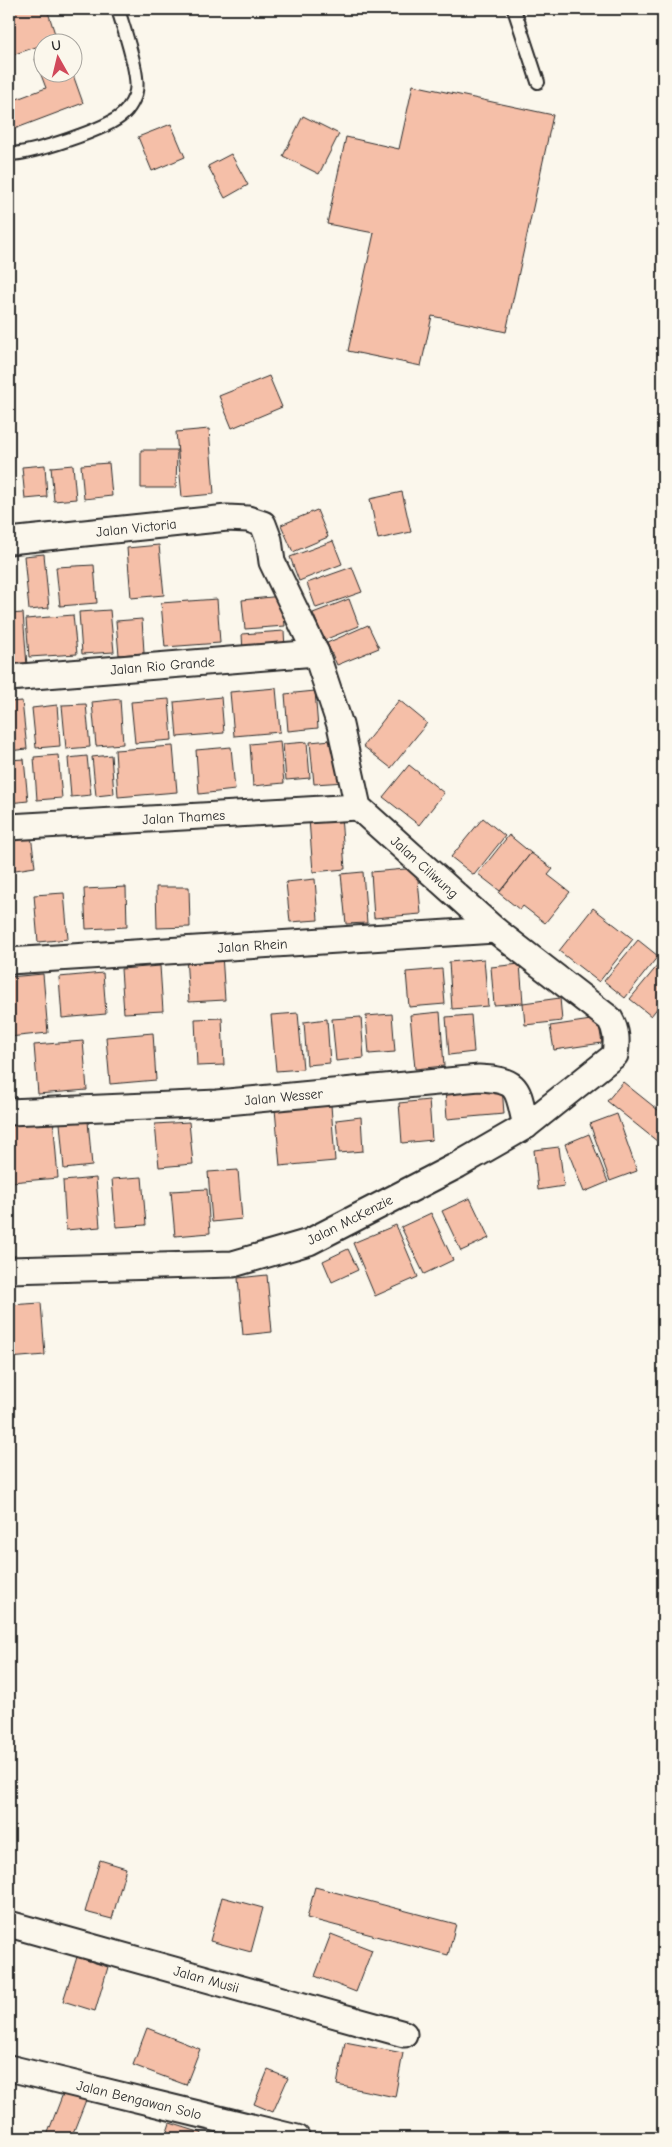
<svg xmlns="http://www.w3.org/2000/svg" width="672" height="2147" viewBox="0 0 672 2147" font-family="'Comic Neue',sans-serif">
<rect width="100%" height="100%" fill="#fbf7ec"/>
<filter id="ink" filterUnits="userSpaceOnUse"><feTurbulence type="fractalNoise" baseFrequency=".02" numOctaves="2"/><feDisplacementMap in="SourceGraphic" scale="10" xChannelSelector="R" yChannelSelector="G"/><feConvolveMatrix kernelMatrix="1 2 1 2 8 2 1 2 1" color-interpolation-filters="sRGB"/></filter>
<g filter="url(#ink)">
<!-- building -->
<g fill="#f5bfa8" stroke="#2b2b2b">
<polygon points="9,9 47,9 57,40 42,42 42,45 9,56"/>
<polygon points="42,56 42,72 72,72 83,103 9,131 9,102 46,88 35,59"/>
<polygon points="413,85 553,115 506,332 432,316 421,366 348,351 374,233 327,224 346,137 399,149"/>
<polygon points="303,116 339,134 319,174 283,156"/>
<polygon points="171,124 185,157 152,171 138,137"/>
<polygon points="231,154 248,185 225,198 208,166"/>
<polygon points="269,376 282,407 232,428 219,396"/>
<polygon points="209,429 214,494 182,497 176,432"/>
<polygon points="141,450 177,450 176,488 141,488"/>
<polygon points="109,463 112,496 84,499 81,465"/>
<polygon points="45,465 47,497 25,499 22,467"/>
<polygon points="73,465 76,499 54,501 51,467"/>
<polygon points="402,492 411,532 378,539 370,499"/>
<polygon points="317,510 328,537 293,552 281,525"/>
<polygon points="333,541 342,564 299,581 290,557"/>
<polygon points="159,545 164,595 131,598 127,548"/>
<polygon points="44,554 49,608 29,610 24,556"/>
<polygon points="94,565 97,603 60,606 56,567"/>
<polygon points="352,567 362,592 316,608 307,583"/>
<polygon points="282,596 285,626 245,629 242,600"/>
<polygon points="217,599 220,643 165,647 161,603"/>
<polygon points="349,599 359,626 324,640 313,613"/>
<polygon points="110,610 114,652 82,654 79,612"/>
<polygon points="23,613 27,666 9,667 9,614"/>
<polygon points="73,615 77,654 29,657 26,619"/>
<polygon points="142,619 144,653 119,655 116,621"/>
<polygon points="368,625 379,648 337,665 327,643"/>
<polygon points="284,631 285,648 243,652 242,634"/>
<polygon points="276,688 280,732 234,736 230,692"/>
<polygon points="315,691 318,728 288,731 285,694"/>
<polygon points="221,697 224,733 177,737 174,702"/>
<polygon points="120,699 123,744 96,746 92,702"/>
<polygon points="169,699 172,740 135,743 131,702"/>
<polygon points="399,700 427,723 391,768 363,746"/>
<polygon points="22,701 27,749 9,751 9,702"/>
<polygon points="86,704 90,747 66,749 62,705"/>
<polygon points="57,705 60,746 36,748 32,708"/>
<polygon points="342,739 345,782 314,784 310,742"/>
<polygon points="280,741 284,783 253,786 250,744"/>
<polygon points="307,742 310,778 286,780 283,744"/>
<polygon points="173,746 177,792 118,797 115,750"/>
<polygon points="231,747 235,790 199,794 196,750"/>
<polygon points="58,755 62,798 37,800 34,757"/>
<polygon points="111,755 114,794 96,796 92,757"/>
<polygon points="87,756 91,795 71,797 68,758"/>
<polygon points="24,759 28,801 9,803 9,760"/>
<polygon points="409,765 444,793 419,825 383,797"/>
<polygon points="341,816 345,869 313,872 309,819"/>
<polygon points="483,818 505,836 474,875 451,857"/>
<polygon points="31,835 35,867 9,871 9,838"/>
<polygon points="509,835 531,853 500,891 478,874"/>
<polygon points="531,853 553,869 548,875 570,892 545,923 523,906 520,910 499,893"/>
<polygon points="417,868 421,914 374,918 371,872"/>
<polygon points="363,872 367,923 346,924 341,874"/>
<polygon points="315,879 318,920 290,922 286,882"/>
<polygon points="126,887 127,927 86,929 84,889"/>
<polygon points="156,887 189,887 190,927 157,928"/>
<polygon points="64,893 68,939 38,942 34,895"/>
<polygon points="593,908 633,939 599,982 559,951"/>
<polygon points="638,940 658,956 625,998 604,981"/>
<polygon points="222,954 225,1000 189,1002 186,956"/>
<polygon points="484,959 488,1006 452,1009 449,962"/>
<polygon points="663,959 663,1001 651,1016 630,999"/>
<polygon points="520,964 523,1003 494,1005 491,967"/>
<polygon points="160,966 163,1011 124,1013 121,969"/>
<polygon points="442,969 445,1004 409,1007 406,972"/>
<polygon points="103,973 106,1014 62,1018 59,977"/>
<polygon points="43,974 48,1033 9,1037 9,977"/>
<polygon points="560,998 562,1021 525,1025 523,1003"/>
<polygon points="440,1012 444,1066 415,1069 410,1015"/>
<polygon points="298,1013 303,1069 276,1071 271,1015"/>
<polygon points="392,1014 395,1052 369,1054 366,1016"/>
<polygon points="471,1015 474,1052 449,1055 446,1017"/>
<polygon points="361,1017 364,1058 336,1061 332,1019"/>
<polygon points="222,1018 224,1065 197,1066 195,1019"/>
<polygon points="327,1019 330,1063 307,1065 304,1022"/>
<polygon points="598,1019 602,1043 554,1050 550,1026"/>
<polygon points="153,1033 156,1080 110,1084 106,1037"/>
<polygon points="83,1041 87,1090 38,1094 34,1045"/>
<polygon points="623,1082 663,1114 663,1146 607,1101"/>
<polygon points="502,1086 504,1114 447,1119 445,1090"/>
<polygon points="429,1100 432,1140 402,1143 399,1103"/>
<polygon points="331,1105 335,1161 280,1166 275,1109"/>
<polygon points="617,1114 637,1171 610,1181 590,1124"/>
<polygon points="53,1117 58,1178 11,1182 9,1121"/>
<polygon points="361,1117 363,1151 339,1153 336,1120"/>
<polygon points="88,1121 92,1166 64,1169 60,1123"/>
<polygon points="189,1122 193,1164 159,1167 155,1124"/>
<polygon points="589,1134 608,1182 584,1192 565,1144"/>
<polygon points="559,1147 564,1186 538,1190 534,1150"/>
<polygon points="238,1170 242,1219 212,1222 208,1172"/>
<polygon points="142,1177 146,1225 116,1227 112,1179"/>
<polygon points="96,1178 100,1227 66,1230 63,1181"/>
<polygon points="207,1189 210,1233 175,1236 171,1191"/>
<polygon points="470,1198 489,1238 461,1251 442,1211"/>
<polygon points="431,1213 453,1260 424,1274 401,1227"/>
<polygon points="396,1225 418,1277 375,1296 353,1243"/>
<polygon points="348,1249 358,1270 332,1282 323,1261"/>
<polygon points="267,1275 272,1332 243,1335 238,1278"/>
<polygon points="41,1303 45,1355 9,1358 9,1305"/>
<polygon points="100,1860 126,1868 112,1919 85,1912"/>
<polygon points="315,1887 456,1924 448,1955 307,1918"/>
<polygon points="222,1897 263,1908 251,1952 210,1941"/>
<polygon points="331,1934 372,1950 356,1992 315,1976"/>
<polygon points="77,1957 108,1967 95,2011 63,2001"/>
<polygon points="147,2028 200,2049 186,2085 133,2065"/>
<polygon points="345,2042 403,2053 395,2097 337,2085"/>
<polygon points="268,2070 288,2078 273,2112 254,2104"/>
<polygon points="64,2091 86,2100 71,2138 46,2138"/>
<polygon points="170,2123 202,2133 200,2138 165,2138"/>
</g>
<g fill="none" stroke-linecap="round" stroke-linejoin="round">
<!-- service casing -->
<g stroke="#2b2b2b" stroke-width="16">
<g id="service">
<polyline points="514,9 538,82"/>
<path d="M9,154C31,154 108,129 123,114C129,109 135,98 136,91C140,74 123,27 118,9"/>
</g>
</g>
<!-- minor casing -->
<g stroke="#2b2b2b" stroke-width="29">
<g id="minor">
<path id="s1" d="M9,541L227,518L248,519L263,524L269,540L272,562L316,653L340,725L358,807L495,930L610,1019C617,1031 617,1041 615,1055L526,1126L458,1165L309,1242L233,1264L9,1270"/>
<path id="s2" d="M9,678L316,653"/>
<path id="s3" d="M9,827L358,807"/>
<path id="s4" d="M9,961L495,930"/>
<path id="s5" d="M9,1112L217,1103L479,1078C521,1080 517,1089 526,1126"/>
<path id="s6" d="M9,1924L404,2034"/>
<path id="s7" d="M9,2068L297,2138"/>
</g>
</g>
<!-- service -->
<use href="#service" stroke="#fbf7ec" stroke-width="12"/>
<!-- minor -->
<use href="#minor" stroke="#fbf7ec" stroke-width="25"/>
</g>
</g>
<g text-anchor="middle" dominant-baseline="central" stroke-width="4.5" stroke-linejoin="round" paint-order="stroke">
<!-- street labels -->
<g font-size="14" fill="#2b2b2b" stroke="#fbf7ec">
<text stroke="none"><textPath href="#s1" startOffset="128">Jalan Victoria</textPath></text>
<text stroke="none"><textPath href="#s2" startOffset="154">Jalan Rio Grande</textPath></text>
<text stroke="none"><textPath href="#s3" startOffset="175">Jalan Thames</textPath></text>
<text stroke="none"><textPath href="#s1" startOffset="646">Jalan Ciliwung</textPath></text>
<text stroke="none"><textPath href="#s4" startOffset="244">Jalan Rhein</textPath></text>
<text stroke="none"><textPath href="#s5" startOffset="275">Jalan Wesser</textPath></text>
<text transform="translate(350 1220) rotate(-27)">Jalan McKenzie</text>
<text stroke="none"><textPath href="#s6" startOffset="205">Jalan Musii</textPath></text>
<text stroke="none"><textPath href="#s7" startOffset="134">Jalan Bengawan Solo</textPath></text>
</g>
</g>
<!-- margin -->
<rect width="672" height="2147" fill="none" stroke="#fbf7ec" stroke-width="30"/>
<rect x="15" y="15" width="642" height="2117" fill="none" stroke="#2b2b2b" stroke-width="2" filter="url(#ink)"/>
<!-- north arrow -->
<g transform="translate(58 58) rotate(352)"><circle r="24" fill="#fbf7ec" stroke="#a8a59f"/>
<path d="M0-4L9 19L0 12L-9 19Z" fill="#d1495b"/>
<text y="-8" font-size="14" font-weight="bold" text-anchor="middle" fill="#2b2b2b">U</text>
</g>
</svg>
